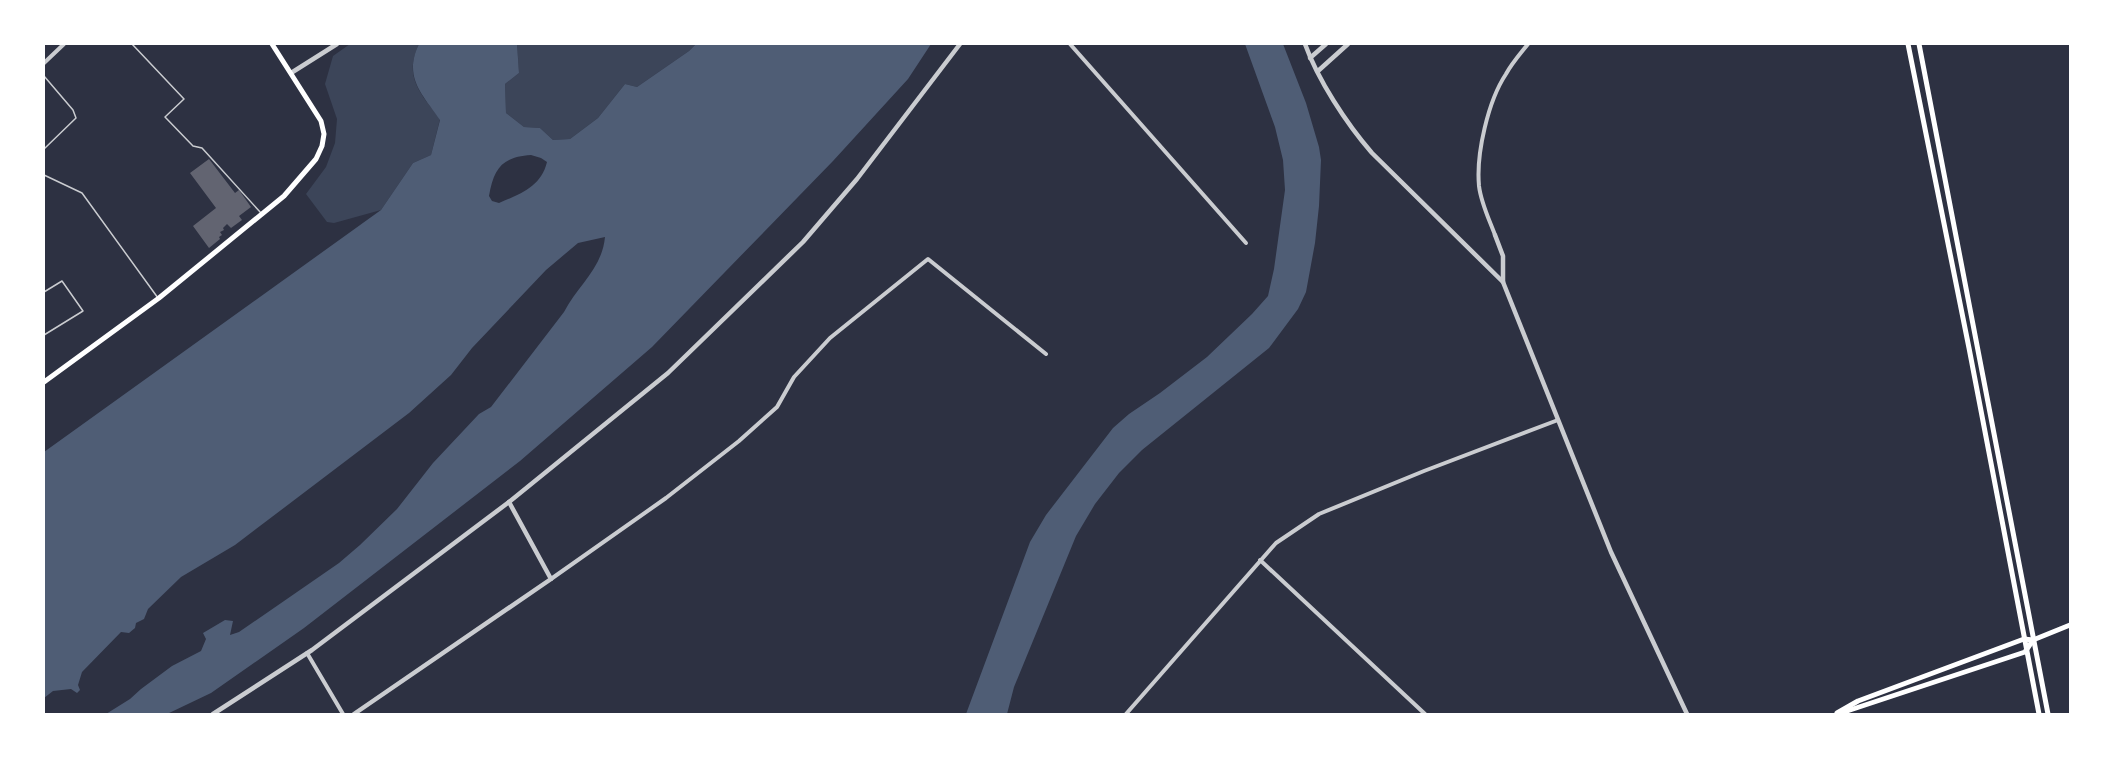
<svg xmlns="http://www.w3.org/2000/svg" width="2114" height="758" viewBox="0 0 2114 758" font-family="Lora,serif">
<rect width="100%" height="100%" fill="#2d3142"/>
<!-- green -->
<g fill="#3c4559">
<path d="M350,44H419C403,77 421,94 440,119L431,155L413,163L381,210L334,223L327,222L306,194L326,167L335,143L337,119L325,84L333,56Z"/>
<polygon points="517,44 696,44 689,51 637,87 625,84 598,118 570,139 553,140 540,128 524,127 506,113 505,84 519,73"/>
</g>
<!-- water -->
<g fill="#4f5d75" fill-rule="evenodd">
<path d="M419,44H517L519,73L505,84L506,113L524,127L540,128L553,140L570,139L598,118L625,84L637,87L689,51L696,44H931L908,79L833,161L652,347L520,461L304,628L211,693L167,714H106L130,699L141,689L172,666L201,651L206,639L203,633L225,620L233,621L230,635L239,632L339,563L360,545L397,509L433,463L479,414L491,407L564,312C578,285 602,269 605,237L578,243L546,270L472,348L451,375L409,413L235,545L181,577L148,609L144,619L136,623L135,628L129,633L121,632L82,672L78,685L80,690L77,693L71,689L53,691L44,698V452L381,210L413,163L431,155L440,120C422,94 403,77 419,44ZM531,155L541,158L547,162C541,187 520,194 499,203L492,201L489,196C494,168 502,157 531,155Z"/>
<polygon points="1245,44 1283,44 1306,103 1319,147 1321,160 1319,206 1315,243 1306,292 1298,309 1269,348 1142,450 1119,473 1095,504 1076,536 1014,687 1007,714 966,714 1030,542 1046,515 1113,428 1129,414 1160,393 1207,357 1252,314 1268,296 1274,269 1285,190 1283,160 1275,127"/>
</g>
<!-- building -->
<polygon fill="#626471" points="209,159 235,193 239,190 251,207 239,216 242,220 231,228 227,224 223,228 224,230 220,232 222,235 219,237 220,239 209,248 193,226 216,208 190,173"/>
<g fill="none" stroke-linecap="round" stroke-linejoin="round">
<!-- service -->
<g stroke="#caccd0" stroke-width="1.5">
<polyline points="132,44 184,99 165,117 193,146 202,148 261,213"/>
<polyline points="44,76 73,110 76,118 44,149"/>
<polyline points="44,175 82,193 158,298"/>
<polyline points="44,292 62,281 83,311 44,335"/>
</g>
<!-- minor -->
<g stroke="#caccd0" stroke-width="4">
<polyline points="1070,44 1246,243"/>
<polyline points="44,63 64,44"/>
<path d="M1495,235C1489,219 1481,203 1479,186C1476,154 1488,101 1506,74C1512,63 1521,53 1528,44"/>
<polyline points="1260,560 1425,714"/>
<polyline points="551,579 666,498 739,441 777,407 794,377 830,338 928,259 1046,354"/>
<polyline points="307,653 343,714"/>
<polyline points="1126,714 1276,543 1319,514 1424,471 1558,420"/>
</g>
<!-- tertiary -->
<g stroke="#caccd0" stroke-width="4.5">
<path d="M1305,44C1318,80 1346,123 1372,153L1503,282"/>
<polyline points="1310,58 1326,44"/>
<polyline points="1318,71 1348,44"/>
<polyline points="291,73 337,44"/>
<polyline points="1495,235 1503,256 1503,282 1611,552 1687,714"/>
<polyline points="213,714 312,650 509,502 668,373 803,242 857,179 960,44"/>
<polyline points="354,714 551,579 509,502"/>
</g>
<!-- secondary -->
<g stroke="#fff" stroke-width="5">
<polyline points="44,382 159,298 284,196 316,159 322,146 324,134 321,121 272,44"/>
<polyline points="1844,712 2025,652 2033,640"/>
<polyline points="1837,713 1858,701 2024,639 2033,640 2070,625"/>
</g>
<!-- primary -->
<g stroke="#fff" stroke-width="5">
<polyline points="1908,44 1969,348 2039,714"/>
<polyline points="1919,44 2048,714"/>
</g>
</g>
<!-- border -->
<rect width="2114" height="758" fill="none" stroke="#ffffff" stroke-width="90"/>
</svg>
